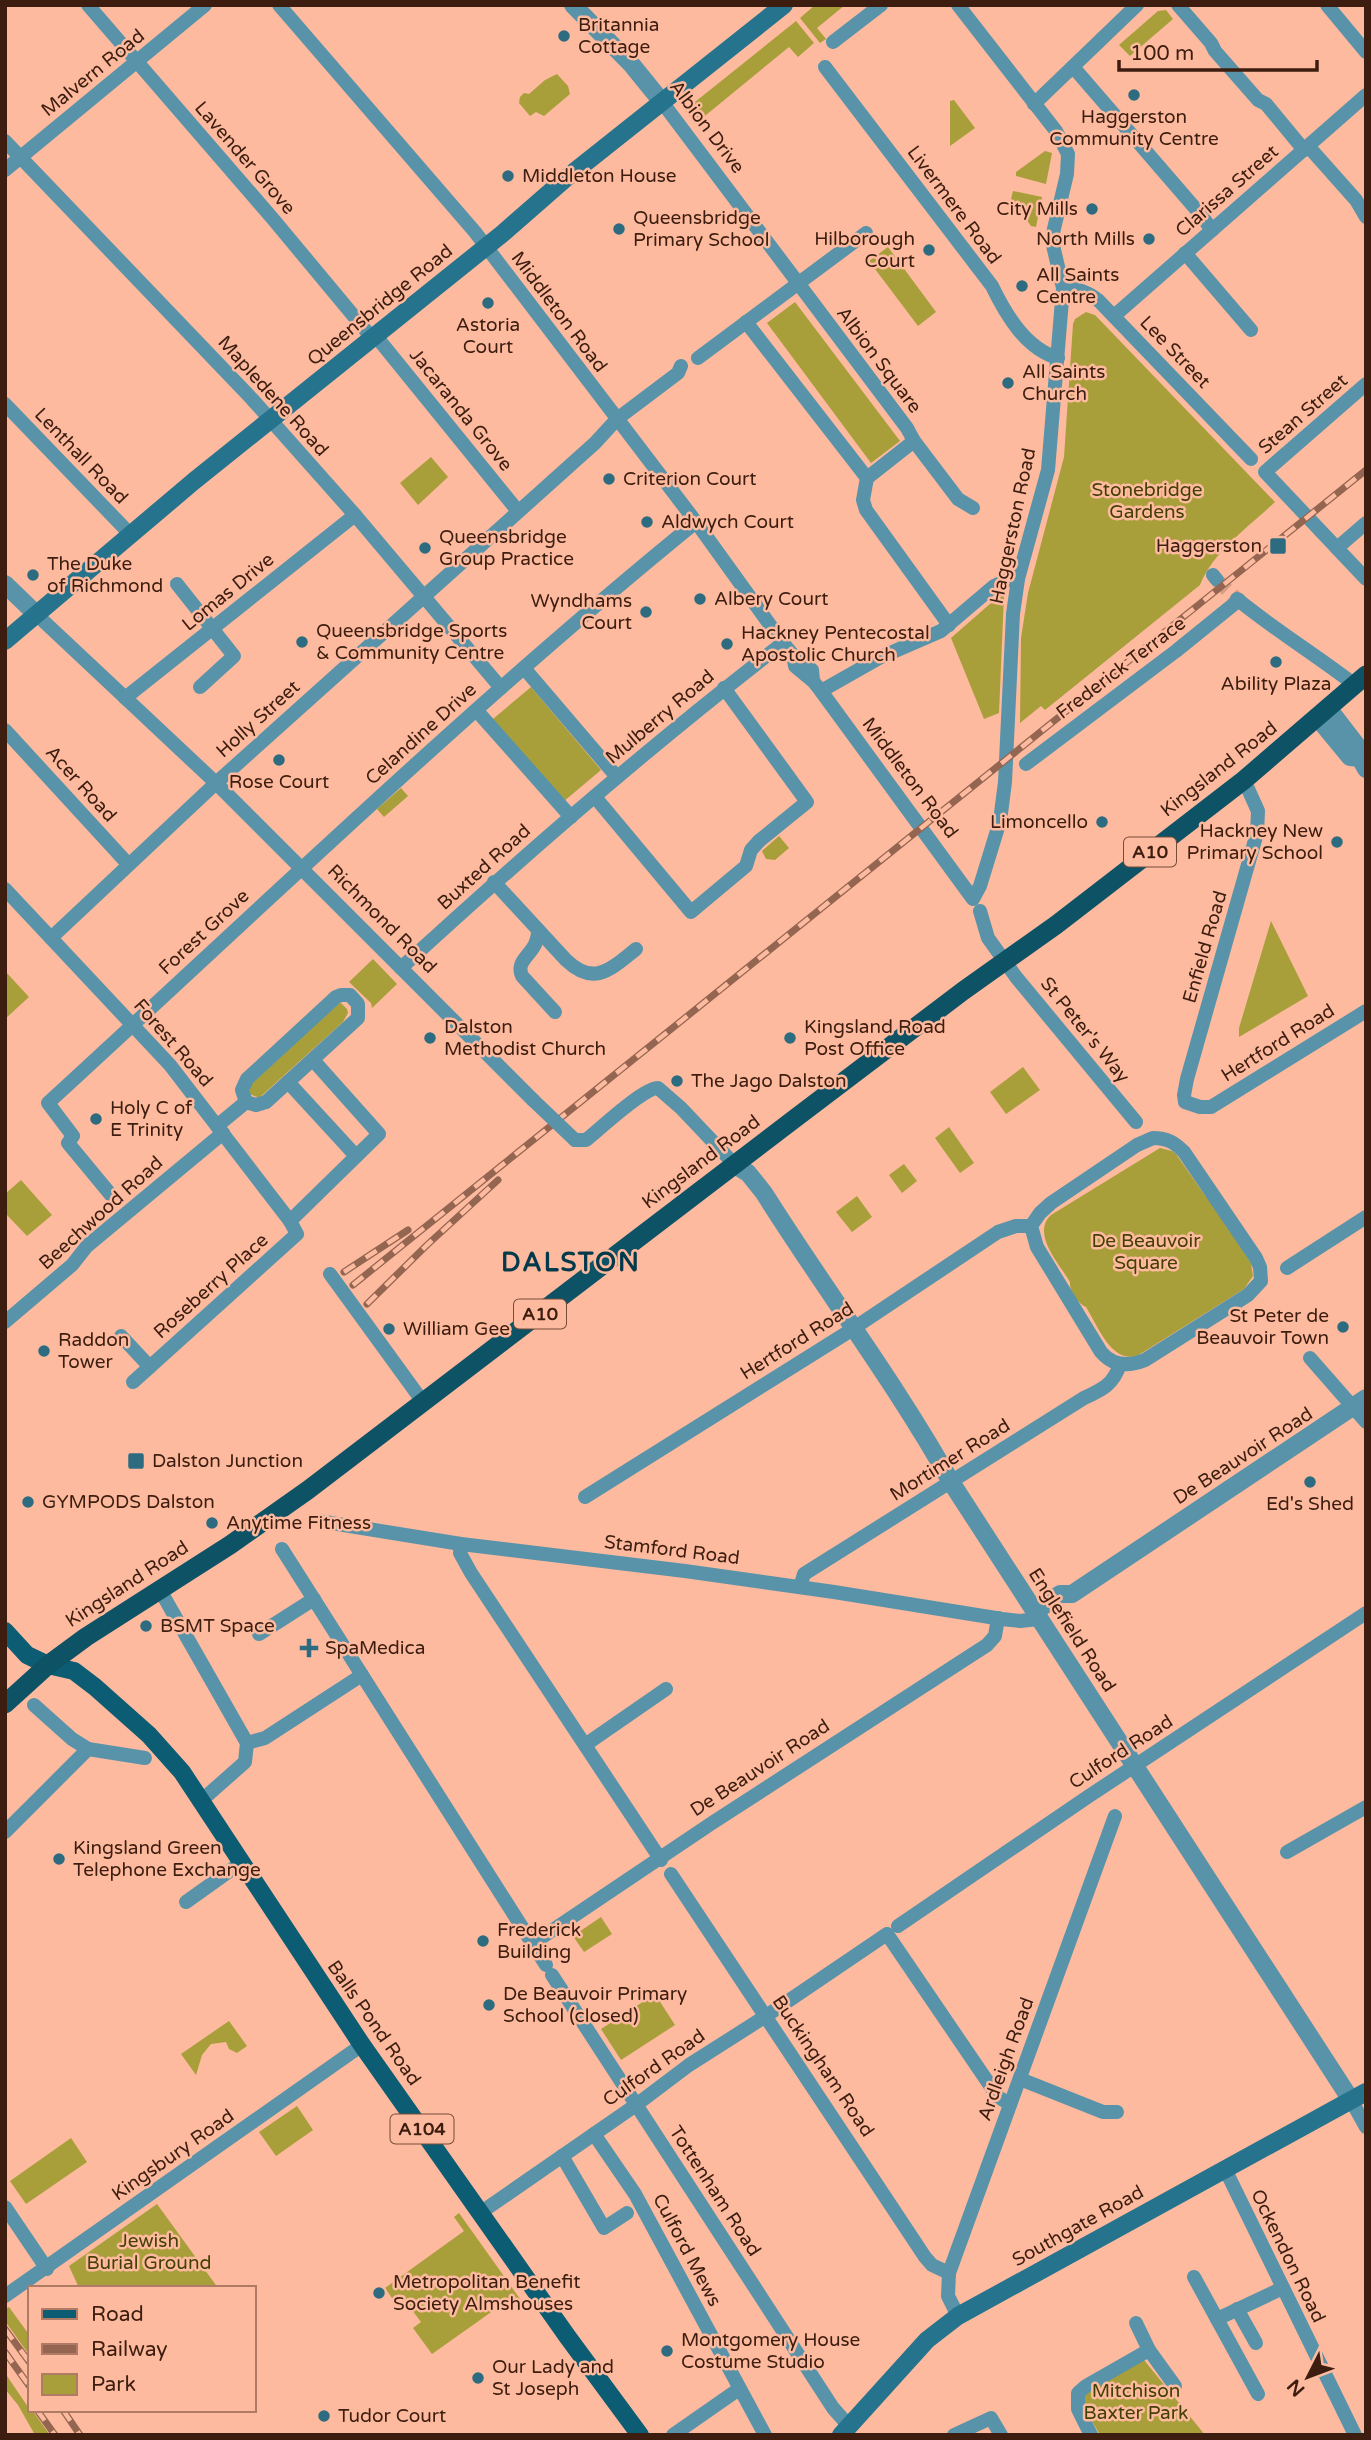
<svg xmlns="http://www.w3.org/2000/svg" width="1371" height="2440" viewBox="0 0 1371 2440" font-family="'Varela Round',sans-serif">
<rect width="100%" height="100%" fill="#fdba9e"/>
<!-- green -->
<g fill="#a89f3a">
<polygon points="815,5 845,5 817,28 826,39 820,43 800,18"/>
<polygon points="1166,10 1173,19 1130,56 1119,45 1158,11"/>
<polygon points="796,21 814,43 798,57 789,47 695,124 685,110"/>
<polygon points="557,74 568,86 570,94 544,116 536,112 530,116 519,103 520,97 524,93 529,94 545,80"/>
<polygon points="954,100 975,128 950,146 950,101"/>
<polygon points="1045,151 1052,153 1046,184 1016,176 1016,172"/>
<polygon points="1013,191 1042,197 1036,227 1031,226 1011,199"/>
<polygon points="888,247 936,312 918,326 869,261"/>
<polygon points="795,302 900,441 871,463 767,323"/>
<path d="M1086,312L1095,315L1275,502C1249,527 1214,550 1200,585L1045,710L1041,706L1020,723L1021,638L1028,593L1064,457L1073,324L1075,319Z"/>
<polygon points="431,457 448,477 418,505 400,483"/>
<polygon points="999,596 1004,596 999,713 984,719 951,638"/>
<polygon points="531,687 601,770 563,802 493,719"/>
<polygon points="401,788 408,796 384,817 377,809"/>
<polygon points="779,836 789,848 775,860 766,859 762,851"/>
<polygon points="1271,921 1308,996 1239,1037 1239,1028"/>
<polygon points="373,959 397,984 372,1008 371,1003 349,982"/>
<polygon points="5,971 29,997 5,1019"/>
<polygon points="341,1003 347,1009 348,1013 343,1022 259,1098 250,1094 249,1086 338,1004"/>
<polygon points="1023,1067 1040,1090 1006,1114 990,1092"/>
<polygon points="949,1127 974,1163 960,1173 935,1138"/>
<path d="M1160,1148L1172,1151L1176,1154L1206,1197H1208L1251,1263L1253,1276L1244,1289L1137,1356C1111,1363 1098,1326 1086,1307C1078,1304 1069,1290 1070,1282C1059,1263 1031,1234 1051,1215Z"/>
<polygon points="904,1164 917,1181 902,1193 889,1175"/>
<polygon points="21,1180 52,1215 27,1236 5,1213 5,1194"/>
<polygon points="857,1196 872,1217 852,1232 836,1212"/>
<polygon points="601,1917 612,1934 584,1952 573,1936"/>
<polygon points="655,1994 675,2025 621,2060 601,2029"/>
<polygon points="229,2021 247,2046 237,2053 229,2049 226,2042 211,2044 202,2055 196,2075 181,2054"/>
<polygon points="297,2106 313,2130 276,2156 259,2132"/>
<polygon points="71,2138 87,2162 26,2204 10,2181"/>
<polygon points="157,2204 218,2288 79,2288 69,2266"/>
<polygon points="459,2213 525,2306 520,2310 511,2298 432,2354 413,2328 421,2322 409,2306 401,2311 385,2288 464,2231 454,2217"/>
<polygon points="9,2307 30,2336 30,2356 5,2321 5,2309"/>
<polygon points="1144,2360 1205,2435 1100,2435 1081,2402 1082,2395"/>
<polygon points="5,2373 30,2410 32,2410 50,2435 35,2435 18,2405 5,2389"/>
</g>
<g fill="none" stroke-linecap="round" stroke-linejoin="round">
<!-- minor-tunnel -->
<polyline stroke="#d69b81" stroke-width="14" stroke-dasharray="14 7" stroke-linecap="butt" points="1217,580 1237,599"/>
<!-- minor -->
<g stroke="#5893a9" stroke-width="14">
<polyline points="88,5 273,219 372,338"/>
<polyline points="279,5 475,232 696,522 783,643 793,655 812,670 813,680"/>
<polyline points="1178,5 1211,43 1215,51 1258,100 1266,104 1304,150"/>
<polyline points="1327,5 1366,52"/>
<polyline points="833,42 881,5"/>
<path d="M825,67L992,286C1006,315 1026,349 1058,358"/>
<polyline points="1074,68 1201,215 1212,230"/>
<polyline points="662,102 907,428 914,441 958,499 973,508"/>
<polyline points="1034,104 1137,5"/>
<polyline points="5,141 252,399 355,515 501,688"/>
<polyline points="1308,146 1356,200 1366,217"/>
<polyline points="5,170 205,5"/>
<polyline points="1185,253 1251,330"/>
<path d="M1063,288C1078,289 1087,291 1099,301L1251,459"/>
<polyline points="1114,316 1366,95"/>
<polyline points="746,322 867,478 914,441"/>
<polyline points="375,335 517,510"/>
<polyline points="698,358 866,233"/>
<polyline points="1366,384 1265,472 1366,579"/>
<polyline points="5,404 130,534"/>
<polyline points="867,478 863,500 866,510 949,625"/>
<polyline points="1337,548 1366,523"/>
<polyline points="1213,575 1217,580"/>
<polyline points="177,584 234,656 200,687"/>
<path d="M1237,599C1275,630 1316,655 1355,685"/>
<polyline points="37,615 216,783 533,1100"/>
<polyline points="793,655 795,666 813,681 821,691 973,899 980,886 1000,821 1005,782 1013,614 1018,579 1048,470 1063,288 1052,241 1053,233 1067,174 1068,154 1056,131 958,5"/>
<polyline points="524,668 617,777"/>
<polyline points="821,691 881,657 941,631 994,586 1007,580 1018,579"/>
<polyline points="125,698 355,515"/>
<polyline points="477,711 571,817"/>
<polyline points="5,730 128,864"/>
<polyline points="1026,764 1176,651 1239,600"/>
<polyline points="1244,780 1258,811 1257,833 1187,1079 1184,1095 1185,1102 1200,1107 1211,1107 1366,1011"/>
<polyline points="595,797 691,912 746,866 751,850 759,841 807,802 724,688"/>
<path d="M494,882L566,960C594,987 611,969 636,949"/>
<polyline points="5,889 170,1065 290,1221 297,1234 133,1382"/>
<polyline points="980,911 988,938 1016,977 1136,1122"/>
<path d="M538,930C539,954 514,958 522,976L555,1012"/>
<polyline points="51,938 216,783 595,443 617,419 678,373 681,366"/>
<path d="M401,968C524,855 651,745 783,643"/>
<polygon points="341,995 350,995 358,1004 358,1018 266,1102 256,1105 246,1102 242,1090 247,1079 336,997"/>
<polyline points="288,1082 356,1156"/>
<polyline points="217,1126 246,1102"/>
<path d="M1153,1138C1167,1138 1174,1142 1184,1152L1256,1258L1260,1267L1261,1281L1248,1295L1145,1360C1128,1367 1113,1366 1101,1352L1037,1247L1031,1226L1040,1213L1051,1203L1137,1145Z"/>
<path d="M575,1140H586C600,1129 643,1088 658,1088L681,1108L735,1165"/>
<path d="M111,1195L68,1143L73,1136L48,1103C262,907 471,705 696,522"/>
<polyline points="290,1221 379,1134 313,1060"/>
<polyline points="1287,1268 1366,1217"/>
<polyline points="330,1274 423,1402"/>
<polyline points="5,1322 72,1265 87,1246 223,1133"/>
<polyline points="121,1336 150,1367"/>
<polyline points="1310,1358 1366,1422"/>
<polyline points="585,1497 845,1334 998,1232 1016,1226 1031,1226"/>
<polyline points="325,1522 461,1544 685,1571 834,1592 1002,1619 1020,1621 1039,1619"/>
<polyline points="461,1544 460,1553 471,1573 661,1860"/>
<polyline points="282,1549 546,1965"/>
<path d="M800,1587L804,1574L1084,1398C1102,1390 1114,1384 1120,1364"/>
<polyline points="160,1590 247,1743 245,1762 202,1800"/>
<polyline points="259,1634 314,1599"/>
<polyline points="34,1705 72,1739 88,1749 145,1758"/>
<polyline points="247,1743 265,1738 362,1675"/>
<polyline points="585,1745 666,1689"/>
<polyline points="5,1832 88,1749"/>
<polyline points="1287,1852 1366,1807"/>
<polyline points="671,1874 925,2257 932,2265 949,2273"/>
<polyline points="186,1902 242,1862"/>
<polyline points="898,1926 1089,1796 1366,1613"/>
<polyline points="532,1944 712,1823 987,1645 995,1636 998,1618"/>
<polyline points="552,1975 833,2408 849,2426"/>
<polyline points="1020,2079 1103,2112 1117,2112"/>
<polyline points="1351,2100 1366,2127"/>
<polyline points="594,2134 635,2194 765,2435"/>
<polyline points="562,2156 604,2228 627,2213"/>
<polyline points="1225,2169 1355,2435"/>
<polyline points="5,2207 47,2269"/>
<polyline points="480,2213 636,2105 689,2065 766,2016 887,1934 998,2097 1010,2104"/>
<polyline points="1194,2277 1258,2394"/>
<polyline points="5,2296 362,2045"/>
<polyline points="1237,2309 1256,2343"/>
<polyline points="958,2316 948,2296 949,2273 1115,1816"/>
<polyline points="1217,2319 1283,2288"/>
<polyline points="1136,2323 1149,2350 1175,2386"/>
<polyline points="673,2435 739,2389"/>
<polyline points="954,2435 991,2418 1001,2435"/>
<polyline points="1091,2435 1078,2409 1078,2393 1086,2386 1149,2350"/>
</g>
<!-- tertiary -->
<g stroke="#5893a9" stroke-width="18">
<polyline points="573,5 632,65 662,102"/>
<polyline points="5,584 37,615"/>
<polyline points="1328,708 1358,747 1360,758 1366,769"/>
<polyline points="1317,717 1350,757 1360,758"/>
<path d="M735,1165L748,1173L764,1193C825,1290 895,1382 951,1482L1351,2100"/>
<polyline points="1035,1612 1060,1594 1072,1594 1366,1398"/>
</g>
<!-- secondary -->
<g stroke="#25738d" stroke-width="18">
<polyline points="5,641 194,481 502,234 565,179 784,5"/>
<polyline points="841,2435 927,2340 958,2316 1366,2092"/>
</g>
<!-- primary -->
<polyline stroke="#0c5c73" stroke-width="18" points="5,1631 27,1655 48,1665 74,1671 95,1687 149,1735 182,1772 362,2045 567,2336 640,2435"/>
<!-- trunk -->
<polyline stroke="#0e5266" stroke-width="19" points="5,1704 48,1665 86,1637 230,1545 308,1490 789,1123 963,991 1056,925 1244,780 1366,675"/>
<!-- rail casing -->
<g stroke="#946551" stroke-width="7">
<g id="rail">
<polyline points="344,1272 408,1230"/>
<polyline points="353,1285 1366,470"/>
<polyline points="367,1304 427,1245 498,1180"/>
<polyline points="5,2329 30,2363"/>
<polyline points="5,2352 30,2387"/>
<polyline points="37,2410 55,2435"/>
<polyline points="63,2410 80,2435"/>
</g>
</g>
<!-- rail -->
<use href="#rail" stroke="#fdba9e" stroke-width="4.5" stroke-dasharray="13" stroke-linecap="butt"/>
<!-- minor-bridge -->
<polyline stroke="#5893a9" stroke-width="14" points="533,1100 575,1140"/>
</g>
<!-- markers -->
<g fill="#2c6b80" stroke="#fdba9e" stroke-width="2.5">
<circle cx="564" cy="36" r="7"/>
<circle cx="1134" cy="95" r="7"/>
<circle cx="508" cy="176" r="7"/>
<circle cx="1092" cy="209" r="7"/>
<circle cx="619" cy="229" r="7"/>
<circle cx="1149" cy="239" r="7"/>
<circle cx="929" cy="250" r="7"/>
<circle cx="1022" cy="286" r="7"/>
<circle cx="488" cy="303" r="7"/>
<circle cx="1008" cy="383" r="7"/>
<circle cx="609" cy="479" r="7"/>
<circle cx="647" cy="522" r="7"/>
<rect x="1269" y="537" width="18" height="18" rx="3.5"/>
<circle cx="425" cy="548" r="7"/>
<circle cx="33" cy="575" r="7"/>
<circle cx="700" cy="599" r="7"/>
<circle cx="646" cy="612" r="7"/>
<circle cx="302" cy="642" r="7"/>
<circle cx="727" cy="644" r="7"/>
<circle cx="1276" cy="662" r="7"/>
<circle cx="279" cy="760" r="7"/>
<circle cx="1102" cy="822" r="7"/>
<circle cx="1337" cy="842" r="7"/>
<circle cx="430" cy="1038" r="7"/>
<circle cx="790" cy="1038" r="7"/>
<circle cx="677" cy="1081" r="7"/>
<circle cx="96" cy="1119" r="7"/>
<circle cx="1343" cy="1327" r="7"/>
<circle cx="389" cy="1329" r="7"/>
<circle cx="44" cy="1351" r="7"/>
<rect x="127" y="1452" width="18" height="18" rx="3.5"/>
<circle cx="1310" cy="1482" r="7"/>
<circle cx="28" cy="1502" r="7"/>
<circle cx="212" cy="1523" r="7"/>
<circle cx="146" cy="1626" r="7"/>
<path d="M305.5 1637.5h7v7h7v7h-7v7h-7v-7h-7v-7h7z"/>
<circle cx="59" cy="1859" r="7"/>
<circle cx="483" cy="1941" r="7"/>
<circle cx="489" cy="2005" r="7"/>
<circle cx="379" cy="2293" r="7"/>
<circle cx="667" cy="2351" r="7"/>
<circle cx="478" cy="2378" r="7"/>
<circle cx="324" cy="2416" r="7"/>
</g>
<g text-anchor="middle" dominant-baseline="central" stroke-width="5" stroke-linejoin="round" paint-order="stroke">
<!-- shield labels -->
<g fill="#fdba9e" stroke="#764c3a" stroke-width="2">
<rect x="1124" y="837.5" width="52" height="29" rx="5"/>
<rect x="514" y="1299.5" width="52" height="29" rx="5"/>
<rect x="390.5" y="2114.5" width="63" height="29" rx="5"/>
</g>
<g font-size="18" font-weight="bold" fill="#3c1d0f">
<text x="1150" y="852">A10</text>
<text x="540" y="1314">A10</text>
<text x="422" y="2129">A104</text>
</g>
<!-- poi labels -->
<g font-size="19" fill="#3c1d0f" stroke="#fdba9e" text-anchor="start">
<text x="578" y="25">Britannia<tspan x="578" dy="22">Cottage</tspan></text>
<text x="1134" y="117" text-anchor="middle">Haggerston<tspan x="1134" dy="22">Community Centre</tspan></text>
<text x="522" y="176">Middleton House</text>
<text x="1078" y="209" text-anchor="end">City Mills</text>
<text x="633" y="218">Queensbridge<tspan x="633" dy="22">Primary School</tspan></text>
<text x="915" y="239" text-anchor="end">Hilborough<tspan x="915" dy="22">Court</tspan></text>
<text x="1135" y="239" text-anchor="end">North Mills</text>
<text x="1036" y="275">All Saints<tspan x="1036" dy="22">Centre</tspan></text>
<text x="488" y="325" text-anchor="middle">Astoria<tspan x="488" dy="22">Court</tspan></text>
<text x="1022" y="372">All Saints<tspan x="1022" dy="22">Church</tspan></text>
<text x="623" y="479">Criterion Court</text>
<text x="661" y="522">Aldwych Court</text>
<text x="439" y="537">Queensbridge<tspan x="439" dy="22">Group Practice</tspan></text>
<text x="1262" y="546" text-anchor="end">Haggerston</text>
<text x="47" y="564">The Duke<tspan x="47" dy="22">of Richmond</tspan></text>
<text x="714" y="599">Albery Court</text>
<text x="632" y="601" text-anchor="end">Wyndhams<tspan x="632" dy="22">Court</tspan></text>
<text x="316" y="631">Queensbridge Sports<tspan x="316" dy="22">&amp; Community Centre</tspan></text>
<text x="741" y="633">Hackney Pentecostal<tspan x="741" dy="22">Apostolic Church</tspan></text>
<text x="1276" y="684" text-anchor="middle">Ability Plaza</text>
<text x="279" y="782" text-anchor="middle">Rose Court</text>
<text x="1088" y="822" text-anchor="end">Limoncello</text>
<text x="1323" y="831" text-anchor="end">Hackney New<tspan x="1323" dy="22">Primary School</tspan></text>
<text x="444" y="1027">Dalston<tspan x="444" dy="22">Methodist Church</tspan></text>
<text x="804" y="1027">Kingsland Road<tspan x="804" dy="22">Post Office</tspan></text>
<text x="691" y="1081">The Jago Dalston</text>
<text x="110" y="1108">Holy C of<tspan x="110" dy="22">E Trinity</tspan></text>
<text x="1329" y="1316" text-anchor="end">St Peter de<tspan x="1329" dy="22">Beauvoir Town</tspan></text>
<text x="403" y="1329">William Gee</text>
<text x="58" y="1340">Raddon<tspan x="58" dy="22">Tower</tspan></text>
<text x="152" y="1461">Dalston Junction</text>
<text x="42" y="1502">GYMPODS Dalston</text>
<text x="1310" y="1504" text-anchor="middle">Ed's Shed</text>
<text x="226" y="1523">Anytime Fitness</text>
<text x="160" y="1626">BSMT Space</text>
<text x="325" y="1648">SpaMedica</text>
<text x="73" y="1848">Kingsland Green<tspan x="73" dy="22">Telephone Exchange</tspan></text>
<text x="497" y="1930">Frederick<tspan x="497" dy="22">Building</tspan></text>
<text x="503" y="1994">De Beauvoir Primary<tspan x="503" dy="22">School (closed)</tspan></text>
<text x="393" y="2282">Metropolitan Benefit<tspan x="393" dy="22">Society Almshouses</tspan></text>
<text x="681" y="2340">Montgomery House<tspan x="681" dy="22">Costume Studio</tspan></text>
<text x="492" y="2367">Our Lady and<tspan x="492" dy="22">St Joseph</tspan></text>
<text x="338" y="2416">Tudor Court</text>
</g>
<!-- street labels -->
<g font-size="19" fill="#3c1d0f" stroke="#fdba9e">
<text transform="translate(93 73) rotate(-39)">Malvern Road</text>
<text transform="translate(707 127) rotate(53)">Albion Drive</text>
<text transform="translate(245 158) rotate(49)">Lavender Grove</text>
<text transform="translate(1227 191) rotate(-41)">Clarissa Street</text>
<text transform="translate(954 205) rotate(53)">Livermere Road</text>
<text transform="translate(380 305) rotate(-39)">Queensbridge Road</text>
<text transform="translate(559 312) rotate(53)">Middleton Road</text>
<text transform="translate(1175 352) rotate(46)">Lee Street</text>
<text transform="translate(879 360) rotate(53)">Albion Square</text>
<text transform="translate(273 396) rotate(48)">Mapledene Road</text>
<text transform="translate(461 410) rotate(51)">Jacaranda Grove</text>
<text transform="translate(1303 414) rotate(-41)">Stean Street</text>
<text transform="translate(81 456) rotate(46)">Lenthall Road</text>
<text transform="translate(1013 526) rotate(-78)">Haggerston Road</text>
<text transform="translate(228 592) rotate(-39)">Lomas Drive</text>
<text transform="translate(1121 668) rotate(-37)">Frederick Terrace</text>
<text transform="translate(660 717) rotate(-40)">Mulberry Road</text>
<text transform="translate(258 719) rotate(-42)">Holly Street</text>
<text transform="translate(421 734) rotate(-42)">Celandine Drive</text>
<text transform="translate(1219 769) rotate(-38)">Kingsland Road</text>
<text transform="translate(910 778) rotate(53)">Middleton Road</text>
<text transform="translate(81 784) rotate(48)">Acer Road</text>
<text transform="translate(484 867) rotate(-42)">Buxted Road</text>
<text transform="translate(382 919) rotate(45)">Richmond Road</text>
<text transform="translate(204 932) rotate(-43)">Forest Grove</text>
<text transform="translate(1205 947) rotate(-74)">Enfield Road</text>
<text transform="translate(1085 1030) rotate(51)">St Peter's Way</text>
<text transform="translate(173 1043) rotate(49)">Forest Road</text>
<text transform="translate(1278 1043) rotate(-32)">Hertford Road</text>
<text transform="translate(701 1162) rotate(-37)">Kingsland Road</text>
<text transform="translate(101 1213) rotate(-42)">Beechwood Road</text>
<text transform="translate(211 1286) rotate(-42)">Roseberry Place</text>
<text transform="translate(797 1341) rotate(-32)">Hertford Road</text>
<text transform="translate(1243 1456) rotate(-33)">De Beauvoir Road</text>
<text transform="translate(950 1460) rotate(-32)">Mortimer Road</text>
<text transform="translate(672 1550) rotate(7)">Stamford Road</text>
<text transform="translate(127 1584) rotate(-33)">Kingsland Road</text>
<text transform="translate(1072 1630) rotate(57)">Englefield Road</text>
<text transform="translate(1121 1752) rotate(-33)">Culford Road</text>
<text transform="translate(760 1768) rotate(-33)">De Beauvoir Road</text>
<text transform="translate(374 2023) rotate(55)">Balls Pond Road</text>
<text transform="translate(1006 2059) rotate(-70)">Ardleigh Road</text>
<text transform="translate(823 2066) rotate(56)">Buckingham Road</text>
<text transform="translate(654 2068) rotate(-35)">Culford Road</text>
<text transform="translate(173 2155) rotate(-35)">Kingsbury Road</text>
<text transform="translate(715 2191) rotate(57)">Tottenham Road</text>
<text transform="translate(1078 2226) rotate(-29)">Southgate Road</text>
<text transform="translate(687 2250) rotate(62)">Culford Mews</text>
<text transform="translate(1288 2256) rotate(64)">Ockendon Road</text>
</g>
<!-- park labels -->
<g font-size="19" fill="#443f04" stroke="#fdba9e">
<text x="1147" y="490">Stonebridge<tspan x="1147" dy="22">Gardens</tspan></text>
<text x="1146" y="1241">De Beauvoir<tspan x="1146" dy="22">Square</tspan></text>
<text x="149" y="2241">Jewish<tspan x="149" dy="22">Burial Ground</tspan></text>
<text x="1136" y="2391">Mitchison<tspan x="1136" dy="22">Baxter Park</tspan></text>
</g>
<!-- district labels -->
<g font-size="26" font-weight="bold" letter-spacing="2" fill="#023a4b" stroke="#fdba9e">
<text x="571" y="1262">DALSTON</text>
</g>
</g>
<!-- border -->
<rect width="1371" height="2440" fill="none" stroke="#3c1d0f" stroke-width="14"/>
<!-- legend -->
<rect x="28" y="2286" width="228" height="126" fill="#fdba9e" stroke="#b07b65" stroke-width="2"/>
<rect x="42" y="2309" width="35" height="10" fill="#0c5c73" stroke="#b07b65" stroke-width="2"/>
<text x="91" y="2321" font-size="21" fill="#3c1d0f">Road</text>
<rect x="42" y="2344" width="35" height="10" fill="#946551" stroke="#b07b65" stroke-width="2"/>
<text x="91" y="2356" font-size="21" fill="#3c1d0f">Railway</text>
<rect x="42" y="2374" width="35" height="21" fill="#a89f3a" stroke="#b07b65" stroke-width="2"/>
<text x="91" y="2391" font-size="21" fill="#3c1d0f">Park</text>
<!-- north arrow -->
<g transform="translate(1308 2377) rotate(228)" stroke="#fdba9e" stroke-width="5" paint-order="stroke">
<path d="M0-5L12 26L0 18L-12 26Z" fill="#3c1d0f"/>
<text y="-10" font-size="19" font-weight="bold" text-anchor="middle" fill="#3c1d0f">N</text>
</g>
<!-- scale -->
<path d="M1119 60v10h198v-10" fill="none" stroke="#3c1d0f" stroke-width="3.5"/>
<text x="1130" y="60" font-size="21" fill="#3c1d0f" stroke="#fdba9e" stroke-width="5" paint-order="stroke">100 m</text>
</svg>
